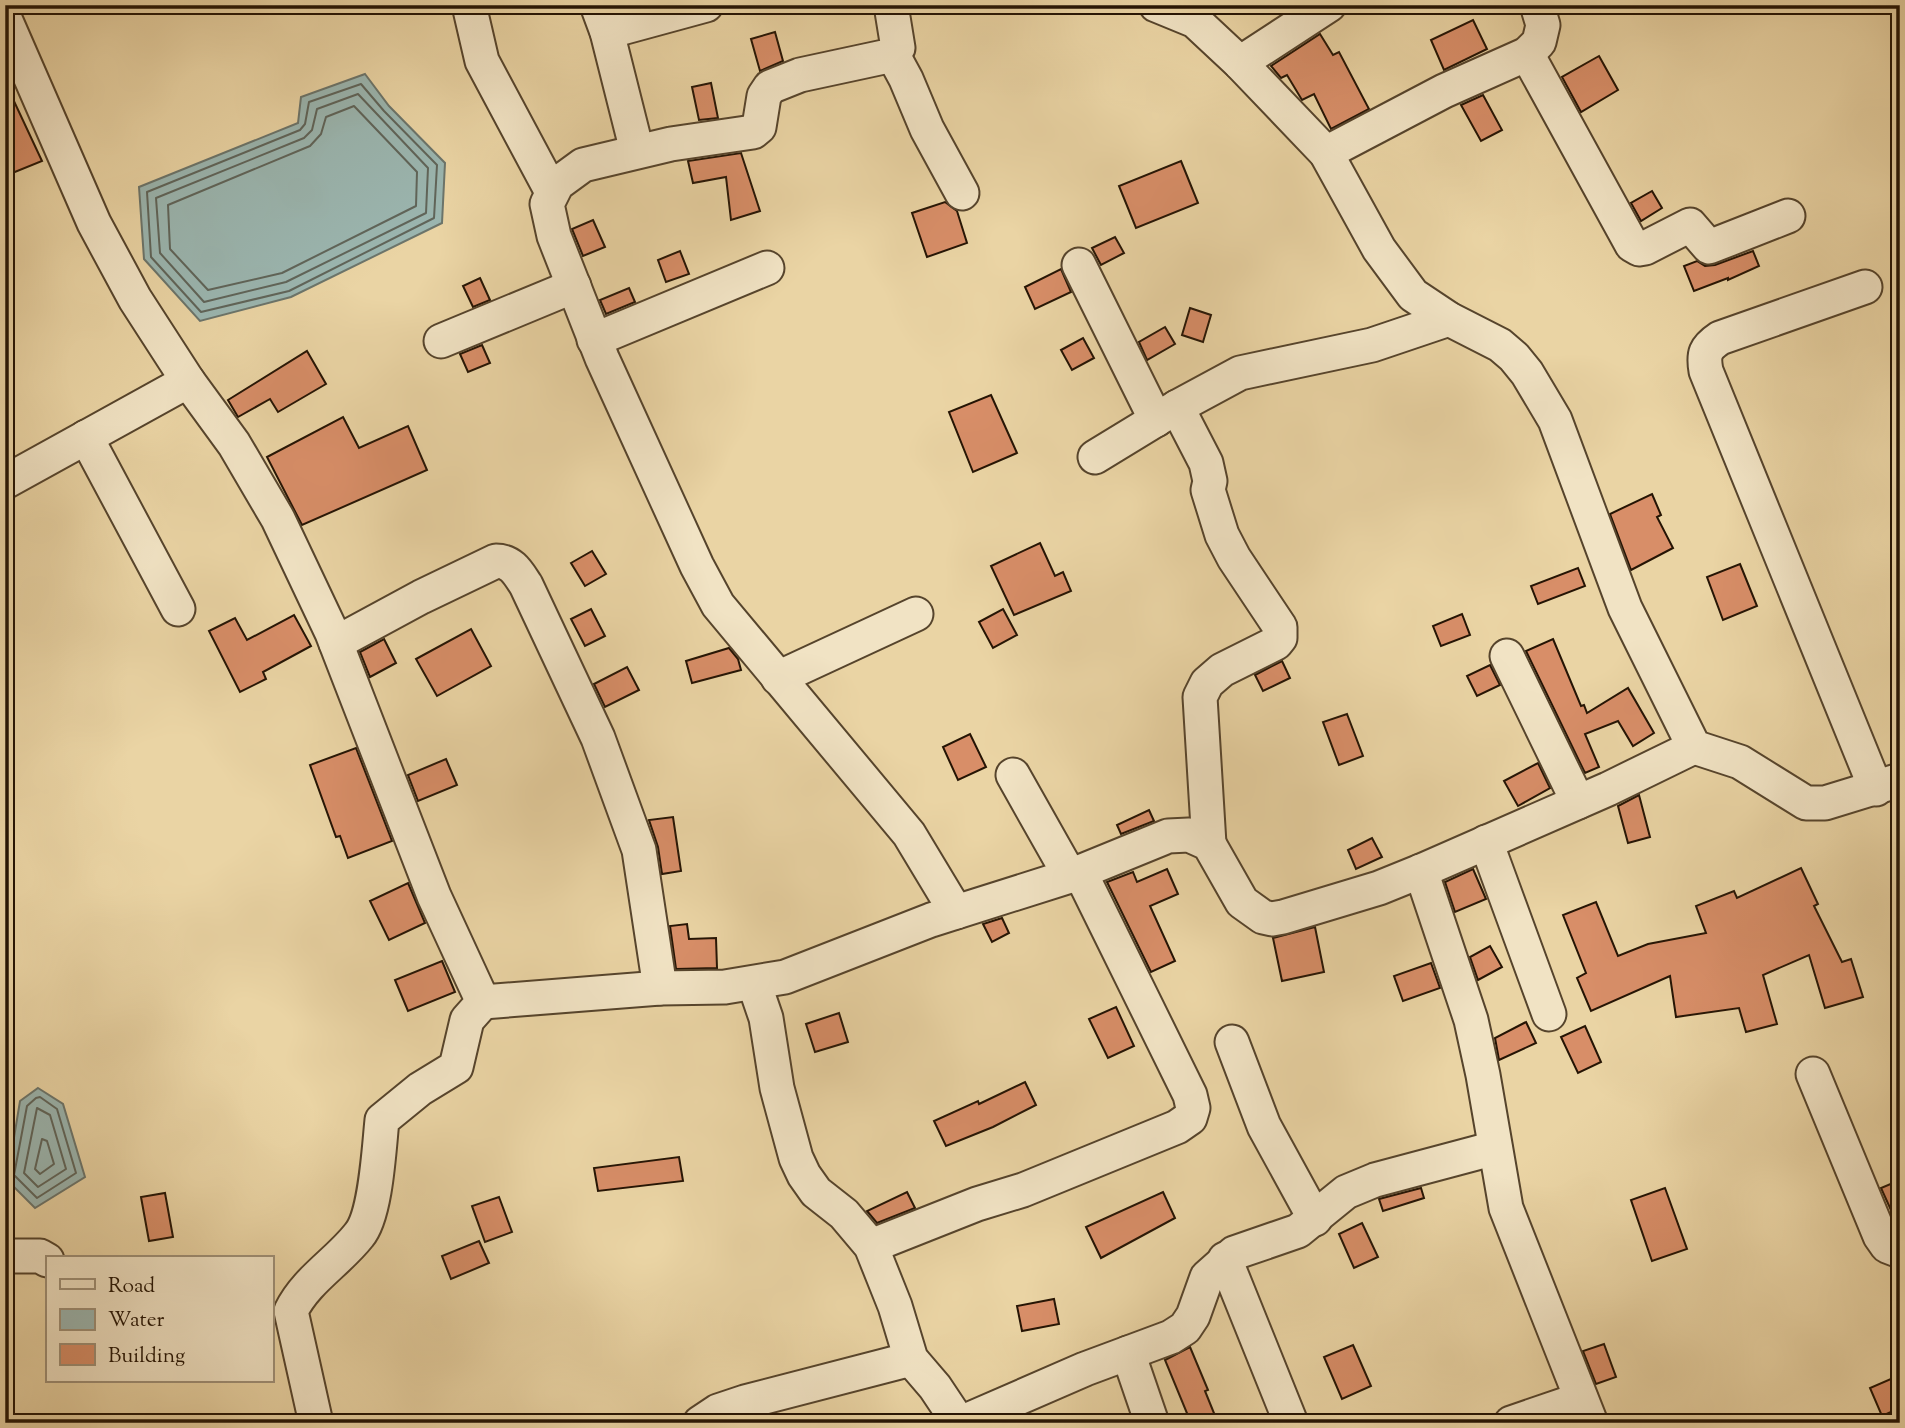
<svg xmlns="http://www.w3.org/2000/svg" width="1905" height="1428" viewBox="0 0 1905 1428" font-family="'Sorts Mill Goudy',serif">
<rect width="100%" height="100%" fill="#ead4a4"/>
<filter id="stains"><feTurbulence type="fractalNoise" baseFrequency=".00286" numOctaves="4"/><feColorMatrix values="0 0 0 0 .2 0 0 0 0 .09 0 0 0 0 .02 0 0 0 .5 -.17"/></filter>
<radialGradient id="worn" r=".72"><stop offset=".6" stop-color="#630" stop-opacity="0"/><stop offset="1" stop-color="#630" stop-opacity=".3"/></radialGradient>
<!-- water -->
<g fill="#9bb6b0" stroke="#6c756b" stroke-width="2">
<polygon points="365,74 389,106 445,163 442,223 291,297 200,321 144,259 139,187 298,123 301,97"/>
<polygon points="38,1088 63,1104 85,1177 35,1208 7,1180 20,1101"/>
</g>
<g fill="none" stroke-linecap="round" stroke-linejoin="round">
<!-- shore -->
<g stroke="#60655a" stroke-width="2">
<polygon points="361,84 384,111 437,165 434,218 289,291 201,312 151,257 147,192 300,130 305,124 309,102"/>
<polygon points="358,94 428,168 426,213 286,282 204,302 160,253 156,198 304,138 312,130 317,109"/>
<polygon points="354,106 417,172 416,206 282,273 208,290 170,249 168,205 310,146 321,134 326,117"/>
<polygon points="36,1098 40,1097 57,1109 76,1173 37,1198 14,1175 27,1106"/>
<polygon points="37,1108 50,1115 66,1169 38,1187 24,1173"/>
<polygon points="42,1139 47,1141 54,1164 40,1174 35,1169"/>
</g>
</g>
<!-- building -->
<g fill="#d88e68" stroke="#251404" stroke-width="2">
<polygon points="1473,20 1487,49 1444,70 1431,40"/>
<polygon points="775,32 783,61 760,71 751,39"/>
<polygon points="1320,34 1333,55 1339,52 1369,109 1331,129 1314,94 1302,100 1287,75 1281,78 1271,66"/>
<polygon points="1599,56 1618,90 1581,112 1562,77"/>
<polygon points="5,82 42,161 5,176"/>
<polygon points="711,83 718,118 699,120 692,87"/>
<polygon points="1483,95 1502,130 1481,141 1461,105"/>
<polygon points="741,153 760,211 731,220 726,177 693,183 688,161"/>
<polygon points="1181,161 1198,203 1136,228 1119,186"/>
<polygon points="1652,191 1662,208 1641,221 1631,203"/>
<polygon points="945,202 957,211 967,243 927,257 912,213"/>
<polygon points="593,220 605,247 583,256 572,229"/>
<polygon points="1115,237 1124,253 1101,265 1092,248"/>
<polygon points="680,251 689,274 666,282 658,260"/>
<polygon points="1753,251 1759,266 1728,280 1728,278 1694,291 1684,266 1697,261 1705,266 1715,265"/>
<polygon points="1061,269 1071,292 1035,309 1025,287"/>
<polygon points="480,278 490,300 473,307 463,286"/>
<polygon points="629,288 635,302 606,314 600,300"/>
<polygon points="1190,308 1211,315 1203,342 1182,335"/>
<polygon points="1165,327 1175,344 1147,360 1139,342"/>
<polygon points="1083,338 1094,358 1072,370 1061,350"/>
<polygon points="482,345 490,363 468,372 460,354"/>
<polygon points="307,351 326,384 278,412 270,399 238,417 228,400"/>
<polygon points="991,395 1017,453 973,472 949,412"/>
<polygon points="343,417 359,448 408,426 427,470 302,525 267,457"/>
<polygon points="1652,494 1661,515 1657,517 1673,548 1631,570 1610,514"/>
<polygon points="1040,543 1055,576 1063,572 1071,591 1014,615 991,566"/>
<polygon points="592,551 606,574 585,586 571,563"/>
<polygon points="1740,564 1757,606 1723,620 1707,577"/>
<polygon points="1578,568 1585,586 1538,604 1531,586"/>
<polygon points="591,609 605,636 585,646 571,619"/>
<polygon points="1003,609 1017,635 993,648 979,622"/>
<polygon points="1462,614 1470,635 1441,646 1433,626"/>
<polygon points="294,615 311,646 263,672 266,679 240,692 209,631 235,618 247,640"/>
<polygon points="471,629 491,666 437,696 416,659"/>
<polygon points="384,639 396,663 370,677 360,652"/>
<polygon points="1553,639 1581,706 1584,705 1587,713 1628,688 1654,733 1633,746 1618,721 1585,734 1599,767 1585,773 1526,651"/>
<polygon points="729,648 738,659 741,670 692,683 686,661"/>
<polygon points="1282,661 1290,678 1263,691 1255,675"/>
<polygon points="1490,665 1500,685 1477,696 1467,676"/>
<polygon points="627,667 639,690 605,707 594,684"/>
<polygon points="1347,714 1363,756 1339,765 1323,722"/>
<polygon points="970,734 986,767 958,780 943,747"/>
<polygon points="356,748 392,841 348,858 340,836 336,837 310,765"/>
<polygon points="446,759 457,785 418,801 408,775"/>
<polygon points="1538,763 1550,788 1518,806 1504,781"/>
<polygon points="1639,795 1650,837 1628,843 1618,806"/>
<polygon points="1149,810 1154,821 1121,834 1117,825"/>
<polygon points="673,817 681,871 662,874 658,847 649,820"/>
<polygon points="1372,838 1382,857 1356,869 1348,850"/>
<polygon points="1801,868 1818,904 1814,906 1842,962 1851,959 1863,997 1825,1008 1809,955 1763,975 1777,1024 1746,1032 1739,1008 1676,1017 1670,976 1591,1011 1577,978 1586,973 1563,915 1596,902 1618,956 1648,944 1706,933 1696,906 1734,891 1737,898"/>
<polygon points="1167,869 1178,894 1150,906 1175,961 1151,972 1107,882 1133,872 1137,882"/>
<polygon points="1473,869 1486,899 1455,912 1445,882"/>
<polygon points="408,883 425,923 389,940 370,901"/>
<polygon points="1002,918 1009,933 992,942 983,924"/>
<polygon points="687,924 689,939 716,938 717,968 676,969 670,926"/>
<polygon points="1315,927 1324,972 1282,981 1273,938"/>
<polygon points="1490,946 1502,967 1478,980 1470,957"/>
<polygon points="442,961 455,992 408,1011 395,980"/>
<polygon points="1431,963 1440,988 1403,1001 1394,976"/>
<polygon points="1116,1007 1134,1046 1108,1058 1089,1019"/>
<polygon points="839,1013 848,1042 815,1052 806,1024"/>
<polygon points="1526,1022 1536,1043 1499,1060 1495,1038"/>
<polygon points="1585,1026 1601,1062 1578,1073 1561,1037"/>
<polygon points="1025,1082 1036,1105 993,1127 946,1146 934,1121 978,1101 979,1104"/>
<polygon points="679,1157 683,1181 598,1191 594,1168"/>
<polygon points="1900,1180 1900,1230 1881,1188"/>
<polygon points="1421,1188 1424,1198 1383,1211 1379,1199"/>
<polygon points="1665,1188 1687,1249 1652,1261 1631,1200"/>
<polygon points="907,1192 915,1208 877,1223 867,1211"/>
<polygon points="1163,1192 1175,1218 1101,1258 1086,1227"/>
<polygon points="165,1193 173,1237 149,1241 141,1197"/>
<polygon points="499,1197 512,1232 485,1242 472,1206"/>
<polygon points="1362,1223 1378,1257 1354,1268 1339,1234"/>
<polygon points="479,1241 489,1263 451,1279 442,1256"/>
<polygon points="1054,1299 1059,1324 1022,1331 1017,1306"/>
<polygon points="1604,1344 1616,1377 1596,1384 1583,1351"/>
<polygon points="1353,1345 1371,1386 1342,1399 1324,1357"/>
<polygon points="1190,1347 1208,1390 1205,1391 1218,1423 1191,1423 1165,1360"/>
<polygon points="1900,1375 1900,1408 1882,1416 1870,1388"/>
</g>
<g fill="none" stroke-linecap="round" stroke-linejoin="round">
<!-- minor casing -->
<g stroke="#56442c" stroke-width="37">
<g id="minor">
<polyline points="469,5 482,61 552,192"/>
<polyline points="597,5 607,32 637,151"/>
<polyline points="891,5 898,48 893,55 800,75 770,87 764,96 759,127 753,132 671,144 583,165 557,184 547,204 554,236 602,358 697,566 718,605 909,834 956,912"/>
<polyline points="1156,5 1195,21 1240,63 1326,153 1379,249 1413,295 1449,319 1500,345 1514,357 1527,373 1555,420 1625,608 1694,747 1740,762 1806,803 1825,803 1900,780"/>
<path d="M5,19L94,223L135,299L188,381L234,444L278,519L332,633L434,896L483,1002L467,1020L456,1067L420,1089L382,1120C379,1148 376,1215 359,1235C338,1262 306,1280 291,1311L316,1423"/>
<polyline points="607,32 706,5"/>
<polyline points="1527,54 1632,245 1639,249 1645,248 1690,225 1709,247 1788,216"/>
<polyline points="893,55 906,79 927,129 962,193"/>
<polyline points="1240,63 1329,5"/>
<polyline points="1326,153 1444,91 1527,54 1539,42 1543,25 1537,5"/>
<polyline points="1079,265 1156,420"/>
<path d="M1865,287L1720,338C1705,348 1703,354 1706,371L1876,789"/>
<polyline points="594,340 767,268"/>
<polyline points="441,341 574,286"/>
<polyline points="1177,407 1206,463 1210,481 1208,490 1222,535 1234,558 1280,627 1280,638 1276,643 1222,670 1207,683 1200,697 1209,844"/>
<polyline points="86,437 178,609"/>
<polyline points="1095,457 1177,407 1240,373 1372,345 1449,319"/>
<polyline points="5,482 188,381"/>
<path d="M336,643L421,597L496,561C512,561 518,573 526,585L598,738L639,850L660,988"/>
<polyline points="1507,656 1578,802"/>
<polyline points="778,678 916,614"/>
<polyline points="1013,775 1070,876"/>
<polyline points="1486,842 1549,1014"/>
<polyline points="1421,871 1471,1020 1483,1075 1506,1208 1591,1423"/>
<polyline points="754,983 766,1018 777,1088 796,1158 804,1175 816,1192 844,1214 871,1246 895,1306 911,1359 935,1387 959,1423"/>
<polyline points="483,1002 660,988 725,987 785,977 931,920 1070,876 1168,836 1189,835 1209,844 1242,902 1263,917 1272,919 1283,917 1379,888 1421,871 1608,789 1694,747"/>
<polyline points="1232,1042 1264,1126 1315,1219"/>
<polyline points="1813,1074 1880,1236 1887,1246 1900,1251"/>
<polyline points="871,1246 977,1204 1023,1190 1177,1127 1190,1118 1193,1108 1190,1095 1080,872"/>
<polyline points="5,1256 40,1256 47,1260"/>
<polyline points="1225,1259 1291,1423"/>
<polyline points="1128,1353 1152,1423"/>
<polyline points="700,1423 718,1411 745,1402 911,1359"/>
<polyline points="961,1423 1085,1369 1171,1337 1185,1328 1193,1316 1207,1277 1234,1253 1298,1231 1346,1192 1375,1180 1495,1148"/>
<polyline points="1511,1423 1581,1399"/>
</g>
</g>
<!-- minor -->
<use href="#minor" stroke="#f1e3c4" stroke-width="33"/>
</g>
<!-- margin -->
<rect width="1905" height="1428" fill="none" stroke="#ead4a4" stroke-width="28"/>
<rect x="7" y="7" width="1891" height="1414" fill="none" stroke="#251404" stroke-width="3.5"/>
<rect x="14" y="14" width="1877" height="1400" fill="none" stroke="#251404" stroke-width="2"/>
<!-- legend -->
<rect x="46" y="1256" width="228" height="126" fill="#f1e3c4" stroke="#9f9077" stroke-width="2"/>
<rect x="60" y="1279" width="35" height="10" fill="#f1e3c4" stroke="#9f9077" stroke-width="2"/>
<text x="108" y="1292" font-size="21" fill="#251404">Road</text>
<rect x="60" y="1309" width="35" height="21" fill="#9bb6b0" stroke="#9f9077" stroke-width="2"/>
<text x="108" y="1326" font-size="21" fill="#251404">Water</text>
<rect x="60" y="1344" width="35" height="21" fill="#d88e68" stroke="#9f9077" stroke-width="2"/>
<text x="108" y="1362" font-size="21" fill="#251404">Building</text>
<rect width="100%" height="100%" filter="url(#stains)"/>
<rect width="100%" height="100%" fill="url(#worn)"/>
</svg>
